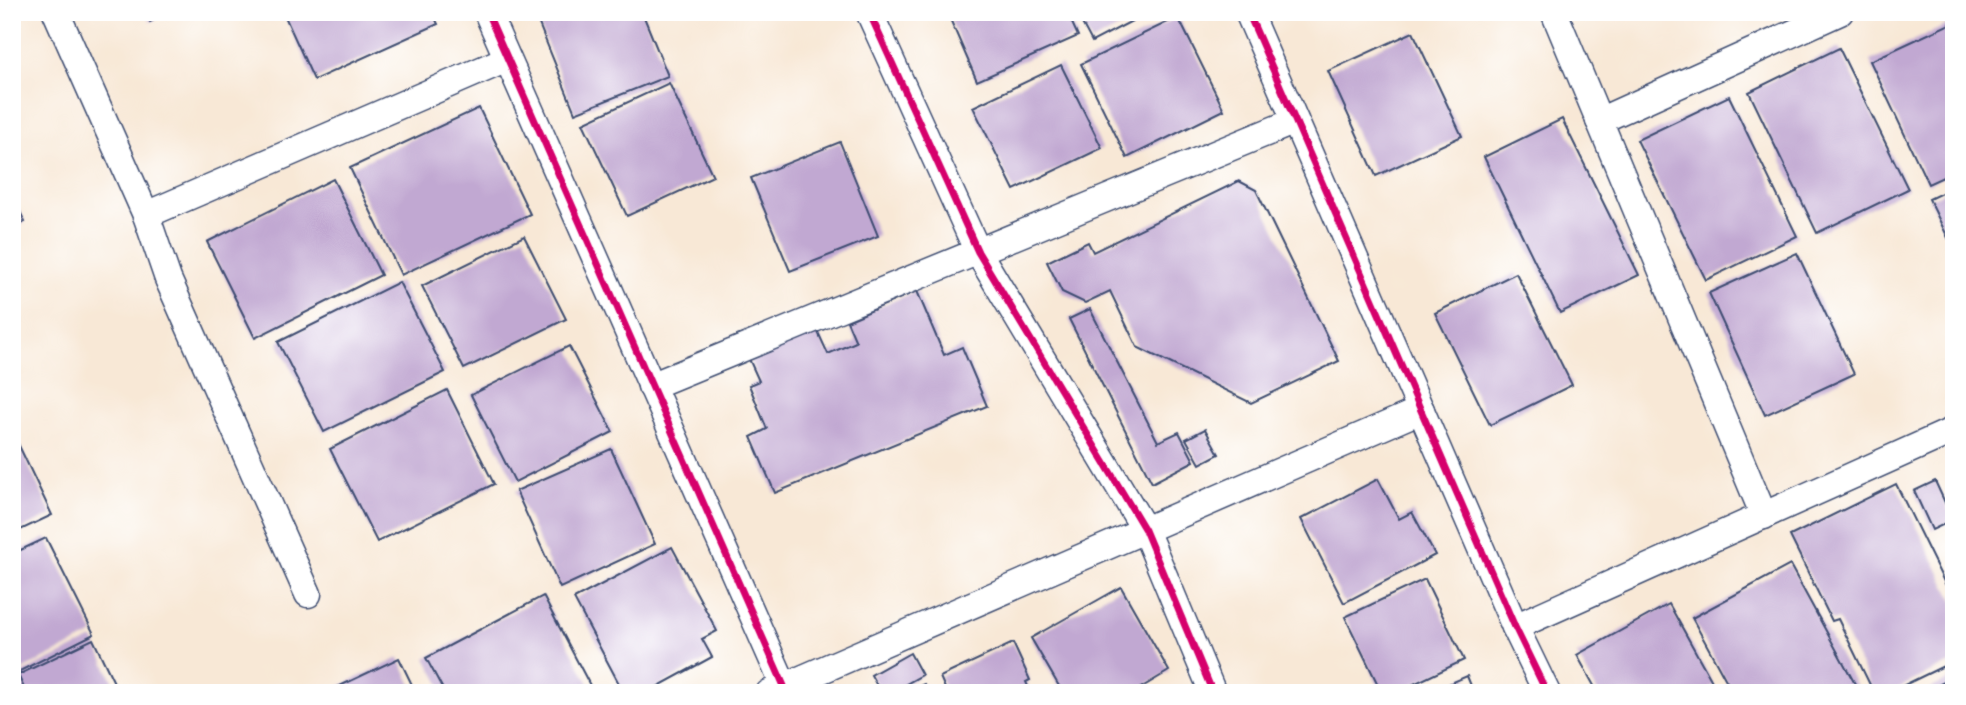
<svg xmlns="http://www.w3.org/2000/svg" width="1966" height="705" viewBox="0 0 1966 705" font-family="'Shantell Sans',sans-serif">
<rect width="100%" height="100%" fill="#fff"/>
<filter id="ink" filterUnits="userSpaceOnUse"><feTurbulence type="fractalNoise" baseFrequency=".0143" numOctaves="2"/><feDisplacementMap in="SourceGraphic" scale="14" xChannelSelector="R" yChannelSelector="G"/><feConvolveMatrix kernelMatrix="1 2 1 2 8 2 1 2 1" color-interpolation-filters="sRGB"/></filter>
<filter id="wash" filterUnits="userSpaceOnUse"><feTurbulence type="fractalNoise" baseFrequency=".00686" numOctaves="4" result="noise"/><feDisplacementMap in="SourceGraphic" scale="28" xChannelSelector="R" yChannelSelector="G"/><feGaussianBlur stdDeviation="1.57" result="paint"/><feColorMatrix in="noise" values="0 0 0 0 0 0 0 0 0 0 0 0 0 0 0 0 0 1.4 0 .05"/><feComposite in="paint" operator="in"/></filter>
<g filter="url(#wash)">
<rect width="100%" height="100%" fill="#f8e8d6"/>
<g id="blocks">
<!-- building -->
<g fill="#c1a8d2">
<polygon points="145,12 170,12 150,22"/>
<polygon points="283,12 432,12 438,24 314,80"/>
<polygon points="554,12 642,12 668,76 575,113 537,19"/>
<polygon points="947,12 1067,12 1078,36 977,81"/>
<polygon points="1076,12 1149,12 1092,42"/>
<polygon points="1178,17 1224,110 1127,158 1081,64"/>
<polygon points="1954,22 1954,172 1928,184 1870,61"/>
<polygon points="1413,32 1462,136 1376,176 1328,71"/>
<polygon points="1839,48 1908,189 1817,233 1749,92"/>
<polygon points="1061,65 1102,148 1014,190 973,107"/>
<polygon points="669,83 713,176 627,216 583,123"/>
<polygon points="1729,96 1797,236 1706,280 1637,140"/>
<polygon points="479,108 530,214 401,275 350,168"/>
<polygon points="1562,119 1639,275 1560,313 1484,157"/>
<polygon points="840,142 878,236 790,271 751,178"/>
<polygon points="333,179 381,275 255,338 207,242"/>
<polygon points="1239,181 1256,190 1339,361 1251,403 1137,347 1110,291 1085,303 1062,292 1047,262 1088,242 1093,252"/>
<polygon points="1954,187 1954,250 1929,199"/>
<polygon points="12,195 25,222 12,228"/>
<polygon points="524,236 566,319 464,369 422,286"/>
<polygon points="1797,253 1854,374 1765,415 1709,293"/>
<polygon points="1516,273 1572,385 1490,425 1435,313"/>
<polygon points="399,282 445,372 324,432 278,342"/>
<polygon points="917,291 944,355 962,347 987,406 775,493 751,437 767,429 749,385 759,381 749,359 817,330 828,354 856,342 847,321"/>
<polygon points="1090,309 1158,442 1179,432 1194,461 1152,483 1069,319"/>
<polygon points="569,346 613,432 515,482 471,395"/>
<polygon points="447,390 494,484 377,542 330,449"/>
<polygon points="1205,429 1219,454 1200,464 1186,439"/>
<polygon points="12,431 52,515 12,534"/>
<polygon points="611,449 655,544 560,588 516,491"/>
<polygon points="1378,479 1399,519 1412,512 1435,555 1344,603 1301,519"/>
<polygon points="1935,481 1953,520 1932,530 1914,491"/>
<polygon points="1896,484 1954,602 1954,661 1888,693 1874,693 1838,619 1832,621 1790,536"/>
<polygon points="46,538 94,634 12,675 12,554"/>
<polygon points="672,547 717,631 702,639 712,657 646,693 624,693 574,599"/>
<polygon points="1790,565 1860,693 1733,693 1692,618"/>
<polygon points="1425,579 1464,660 1395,693 1382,693 1345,617"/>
<polygon points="1121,587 1169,671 1132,693 1063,693 1031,638"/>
<polygon points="543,596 594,693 445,693 426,658"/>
<polygon points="1669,604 1714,685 1701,693 1598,693 1577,655"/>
<polygon points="93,639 119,693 13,693 24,688 18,675"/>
<polygon points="1013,643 1030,680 1026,682 1031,693 947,693 940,677"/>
<polygon points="910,653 922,675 890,693 881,693 871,675"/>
<polygon points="399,658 416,693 325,693"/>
<polygon points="1467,676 1474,693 1428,693"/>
<polygon points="1954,677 1954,693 1922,693"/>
<polygon points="924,684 928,693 903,693"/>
</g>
</g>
</g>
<g filter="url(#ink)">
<use href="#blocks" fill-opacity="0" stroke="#3c4b70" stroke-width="2"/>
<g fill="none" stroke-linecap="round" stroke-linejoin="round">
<!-- street casing -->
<g stroke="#3c4b70" stroke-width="29">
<g id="street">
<polyline points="56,12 146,215 168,279 308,594"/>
<polyline points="487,12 784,686"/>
<polyline points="869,12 978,252 1145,530 1213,693"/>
<polyline points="1248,12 1515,627 1547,693"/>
<polyline points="1554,12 1764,516"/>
<polyline points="1599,121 1840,12"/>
<polyline points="146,215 507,59"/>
<polyline points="651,386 1295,121"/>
<polyline points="1515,627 1954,430"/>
<polyline points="769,693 1421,410"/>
</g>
</g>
<!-- street -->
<use href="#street" stroke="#fff" stroke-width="26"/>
<!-- cycleway casing -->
<g stroke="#fff" stroke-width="11">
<g id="cycleway">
<polyline points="487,12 784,686"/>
<polyline points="869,12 978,252 1145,530 1213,693"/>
<polyline points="1248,12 1515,627 1547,693"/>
</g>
</g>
<!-- cycleway -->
<use href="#cycleway" stroke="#d6006c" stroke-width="7"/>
</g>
</g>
<!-- margin -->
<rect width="1966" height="705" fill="none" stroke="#fff" stroke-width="42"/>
</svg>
